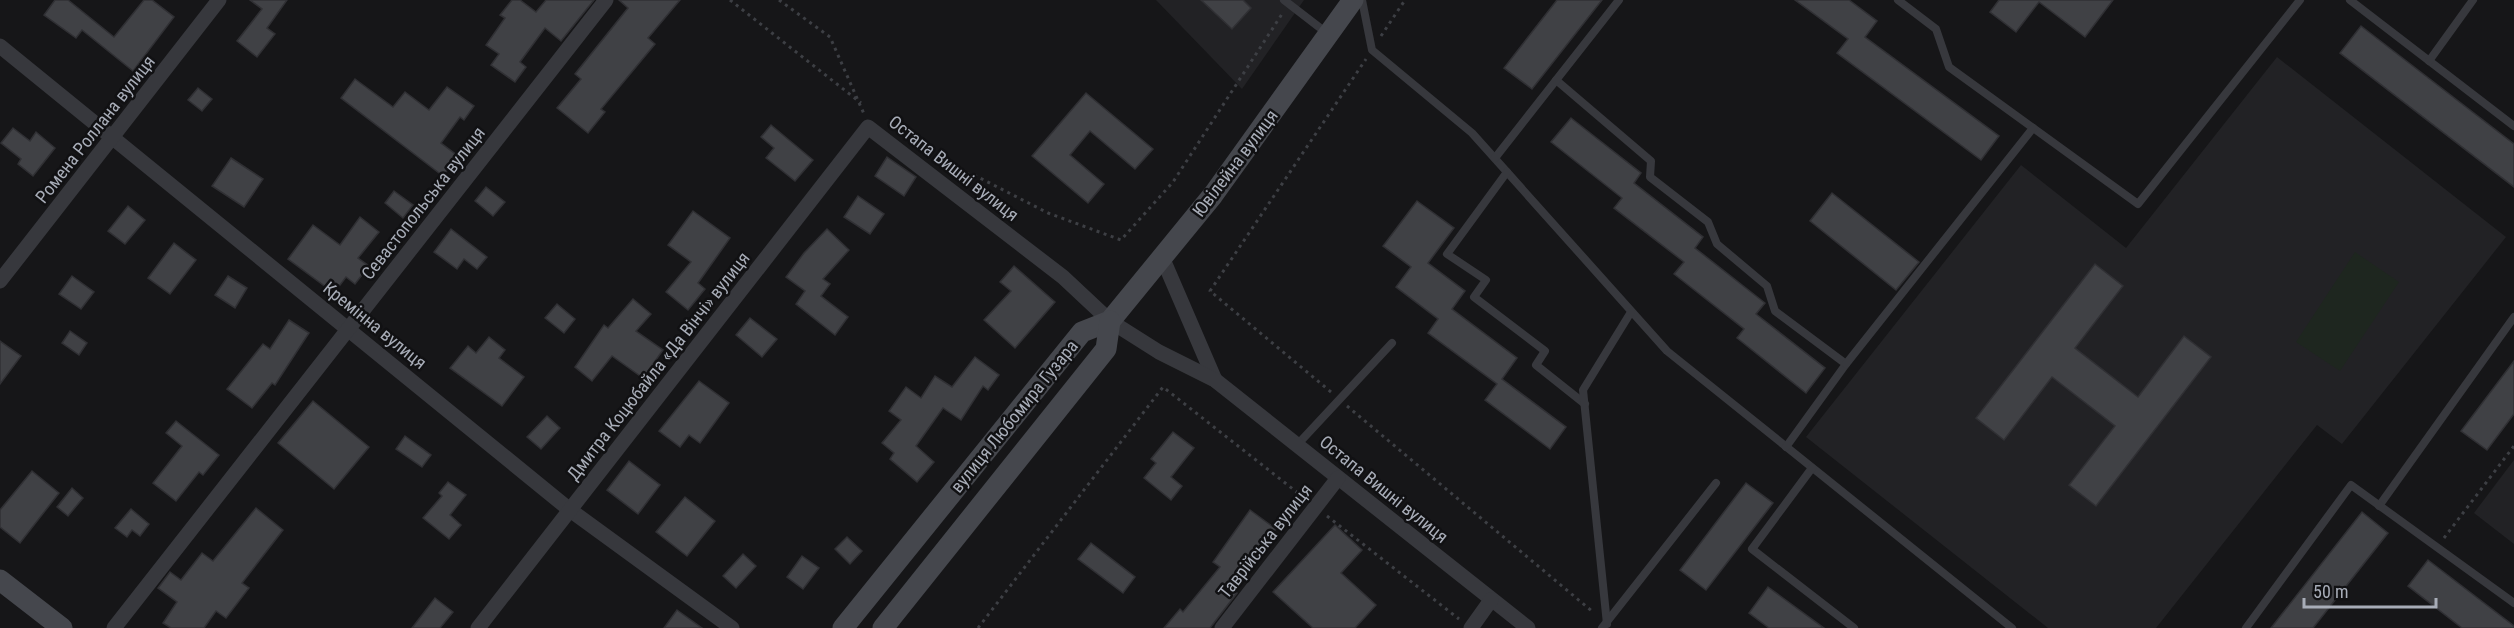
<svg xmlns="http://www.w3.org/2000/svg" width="2514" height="628" viewBox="0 0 2514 628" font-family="'Roboto Condensed',sans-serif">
<rect width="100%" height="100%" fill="#161618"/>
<!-- built -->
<g fill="#222225">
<polygon points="1156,0 1304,0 1242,89"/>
<polygon points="2277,57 2506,237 2342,444 2317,425 2156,628 2048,628 1806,437 2021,165 2126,248"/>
<polygon points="2514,460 2514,544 2474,513"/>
</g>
<!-- green -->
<polygon fill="#1e261f" points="2355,252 2399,282 2340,371 2296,342"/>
<!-- building -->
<g fill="#404145" stroke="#303034" stroke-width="1.5">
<polygon points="55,0 68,0 114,37 144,0 152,0 174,17 133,71 82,30 76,38 44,15"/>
<polygon points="250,0 287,0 267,28 275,34 257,57 237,41 262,9"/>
<polygon points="512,0 520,0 536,12 546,0 594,0 561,41 545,28 520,62 526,67 515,82 491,65 499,54 486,45 505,18 500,15"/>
<polygon points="619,0 680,0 648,38 655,44 601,109 605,112 588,133 557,108 581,79 575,74 628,8"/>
<polygon points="1201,0 1243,0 1251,8 1232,29"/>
<polygon points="1557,0 1602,0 1532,89 1504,68"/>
<polygon points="1795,0 1849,0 1877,21 1865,37 1999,136 1981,160 1837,53 1848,39"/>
<polygon points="1999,0 2113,0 2085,37 2039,2 2016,32 1990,12"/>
<polygon points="2361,26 2514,144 2514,187 2340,53"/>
<polygon points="355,79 393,107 405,92 429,110 447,87 474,106 464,120 460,117 441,143 458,156 443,176 341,98"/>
<polygon points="198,88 212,99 202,111 188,100"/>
<polygon points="1086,93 1153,149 1135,169 1090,131 1070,155 1104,184 1088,203 1032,156"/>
<polygon points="1571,118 1641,173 1634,183 1703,237 1695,248 1765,303 1756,314 1825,368 1806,393 1737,338 1744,329 1674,274 1684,262 1614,208 1622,198 1551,142"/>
<polygon points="771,125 813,160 795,181 766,158 774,148 761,137"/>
<polygon points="13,128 30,141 36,132 55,148 33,176 18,164 21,159 1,143"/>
<polygon points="887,157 916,177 904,196 875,176"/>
<polygon points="231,158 263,179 244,207 212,186"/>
<polygon points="486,187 505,202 493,216 475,201"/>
<polygon points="394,191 413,205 403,218 385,203"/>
<polygon points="1832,193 1919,262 1896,290 1810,221"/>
<polygon points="858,196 884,214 870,234 844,217"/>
<polygon points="1417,201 1454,228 1428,263 1465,291 1452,309 1517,358 1502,379 1566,427 1550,449 1485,400 1497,384 1428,333 1438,319 1396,287 1411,267 1383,246"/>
<polygon points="128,206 145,220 125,244 108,231"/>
<polygon points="693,211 730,238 698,283 705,289 688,310 666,292 691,262 668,245"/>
<polygon points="360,217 379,232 358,258 369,266 355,284 346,277 334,293 288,259 313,225 340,245"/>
<polygon points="451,229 487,257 477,269 464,259 457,269 434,252"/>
<polygon points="827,229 849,250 823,279 830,284 821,296 848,317 835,335 796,304 805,291 786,277 804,253"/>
<polygon points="174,243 196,260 170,294 148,278"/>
<polygon points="2095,264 2123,286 2075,348 2138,397 2184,336 2211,357 2096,506 2069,485 2115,426 2052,377 2004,440 1976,418"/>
<polygon points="1014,266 1055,302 1015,348 984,320 1011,291 1000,282"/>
<polygon points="72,276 94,292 81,309 59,294"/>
<polygon points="228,276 247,288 235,308 215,295"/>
<polygon points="633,299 651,314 636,331 663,350 643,378 612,356 592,381 575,367 604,325 608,328"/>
<polygon points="557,304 575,319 564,333 545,318"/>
<polygon points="750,318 777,339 762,357 736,335"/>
<polygon points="289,320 309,333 275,385 272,383 252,408 227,389 263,344 270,349"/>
<polygon points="70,331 87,343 79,355 62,343"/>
<polygon points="489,337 505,350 499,358 524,377 502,406 450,368 468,346 476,353"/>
<polygon points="0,341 21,356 0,384"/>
<polygon points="975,357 999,375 988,390 983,386 961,420 943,408 916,446 934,462 917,482 890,459 894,453 882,443 901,420 889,411 906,387 921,398 935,376 952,387"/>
<polygon points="2514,361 2514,414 2487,450 2461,431"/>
<polygon points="699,381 729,403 700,443 689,435 680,447 659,431"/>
<polygon points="313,401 369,447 334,489 278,443"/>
<polygon points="547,416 560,428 541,449 527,437"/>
<polygon points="176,421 219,455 203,475 199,472 176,501 153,483 182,446 166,433"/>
<polygon points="1173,432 1194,448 1171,477 1182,486 1171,500 1144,478 1156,463 1151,459"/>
<polygon points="405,436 431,455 422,467 396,449"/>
<polygon points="629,461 660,485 638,514 607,490"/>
<polygon points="32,471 59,493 20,543 0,527 0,510"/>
<polygon points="448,482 466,495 450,515 461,525 449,539 423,518 442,496 439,493"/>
<polygon points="1746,483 1773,503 1706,590 1680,570"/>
<polygon points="72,488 83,498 68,516 57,507"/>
<polygon points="685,497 715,521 687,556 656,532"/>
<polygon points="256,508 283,530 242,583 249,588 226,618 216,611 204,628 171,628 163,623 177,602 158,588 170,572 181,580 202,553 213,561"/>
<polygon points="131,509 149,524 140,536 132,530 127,537 115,528"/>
<polygon points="1250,510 1276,529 1229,586 1237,593 1210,628 1164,628 1180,609 1183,612 1220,567 1213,562"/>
<polygon points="2362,512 2388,533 2313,628 2271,628"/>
<polygon points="1335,525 1362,550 1341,573 1376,605 1355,628 1313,628 1273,592"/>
<polygon points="847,537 862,551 850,564 835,549"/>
<polygon points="1091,543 1135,577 1123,593 1078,559"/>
<polygon points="743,554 756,566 736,588 723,576"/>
<polygon points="802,556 819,568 803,589 787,577"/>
<polygon points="2428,560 2514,626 2514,628 2462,628 2408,586"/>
<polygon points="1768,587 1824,628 1769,628 1749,613"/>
<polygon points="435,598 453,612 440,628 412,628"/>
<polygon points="677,610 702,628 664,628"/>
</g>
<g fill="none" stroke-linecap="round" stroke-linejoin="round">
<!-- path -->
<g stroke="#3d3f44" stroke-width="3" stroke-dasharray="3 4.5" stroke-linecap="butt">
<polyline points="730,0 861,103"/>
<polyline points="779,0 830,37 864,114"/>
<polyline points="1381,36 1405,0"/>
<polyline points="952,170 976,176 1048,213 1121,240 1173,182 1282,14"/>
<polyline points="1331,392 1210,291 1366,59"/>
<polyline points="1347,406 1593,612"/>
<polyline points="1327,516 1459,619"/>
<polyline points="2444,538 2514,446"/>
<polyline points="978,628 1163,387 1303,497"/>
</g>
<!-- lane -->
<g stroke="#37383d" stroke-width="8">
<polyline points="1284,0 1328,34"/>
<polyline points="1362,0 1372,50 1472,133 1667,351 2012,628"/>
<polyline points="1898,0 1936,29 1949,67 2138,204 2300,0"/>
<polyline points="2350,0 2514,126"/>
<polyline points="2429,61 2473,0"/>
<polyline points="1556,80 1651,161 1650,177 1708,222 1717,244 1767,286 1775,311 1846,364 1786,447"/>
<polyline points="1495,158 1619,0"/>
<polyline points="1507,172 1447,254 1486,280 1474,297 1545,351 1536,365 1585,404"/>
<polyline points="1846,364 2033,128"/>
<polyline points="1298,444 1392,343"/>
<polyline points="1812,468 1752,549 1854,628"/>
<polyline points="2379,506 2514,317"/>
<polyline points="1607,624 1583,390 1631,312"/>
<polyline points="1602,628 1716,483"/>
<polyline points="2246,628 2351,485 2514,603"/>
</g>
<!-- street -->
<g stroke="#37383d" stroke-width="15">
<polyline points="0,46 570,510 732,628"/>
<polyline points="1162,257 1215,380"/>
<polyline points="0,281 219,0"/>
<polyline points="114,628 606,0"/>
<polyline points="478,628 868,127 1063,277 1110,321 1159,352 1215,380 1528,628"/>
<polyline points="1222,628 1338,478"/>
<polyline points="1471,628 1491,600"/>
</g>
<!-- secondary -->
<g stroke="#45474d" stroke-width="21">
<polyline points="0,580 62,628"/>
<polyline points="843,628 1082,332 1110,321 1213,195 1353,0"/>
<polyline points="883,628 1106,349 1110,321"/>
</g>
</g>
<g text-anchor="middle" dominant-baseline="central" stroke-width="5" stroke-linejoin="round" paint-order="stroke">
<!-- street labels -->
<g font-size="18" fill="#a8adb8" stroke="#111113">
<text transform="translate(95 129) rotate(-52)">Ромена Роллана вулиця</text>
<text transform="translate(1235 163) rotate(-53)">Ювілейна вулиця</text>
<text transform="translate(954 168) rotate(38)">Остапа Вишні вулиця</text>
<text transform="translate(423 203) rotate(-52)">Севастопольська вулиця</text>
<text transform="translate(375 325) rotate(39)">Кремінна вулиця</text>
<text transform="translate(658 366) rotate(-52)">Дмитра Коцюбайла «Да Вінчі» вулиця</text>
<text transform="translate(1014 416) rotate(-51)">вулиця Любомира Гузара</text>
<text transform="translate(1384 489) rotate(39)">Остапа Вишні вулиця</text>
<text transform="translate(1265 541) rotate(-52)">Таврійська вулиця</text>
</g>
</g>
<!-- scale -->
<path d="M2304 598v9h132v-9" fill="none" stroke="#a8adb8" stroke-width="3"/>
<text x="2313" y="598" font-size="18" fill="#a8adb8" stroke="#111113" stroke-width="4.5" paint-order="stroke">50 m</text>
</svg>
